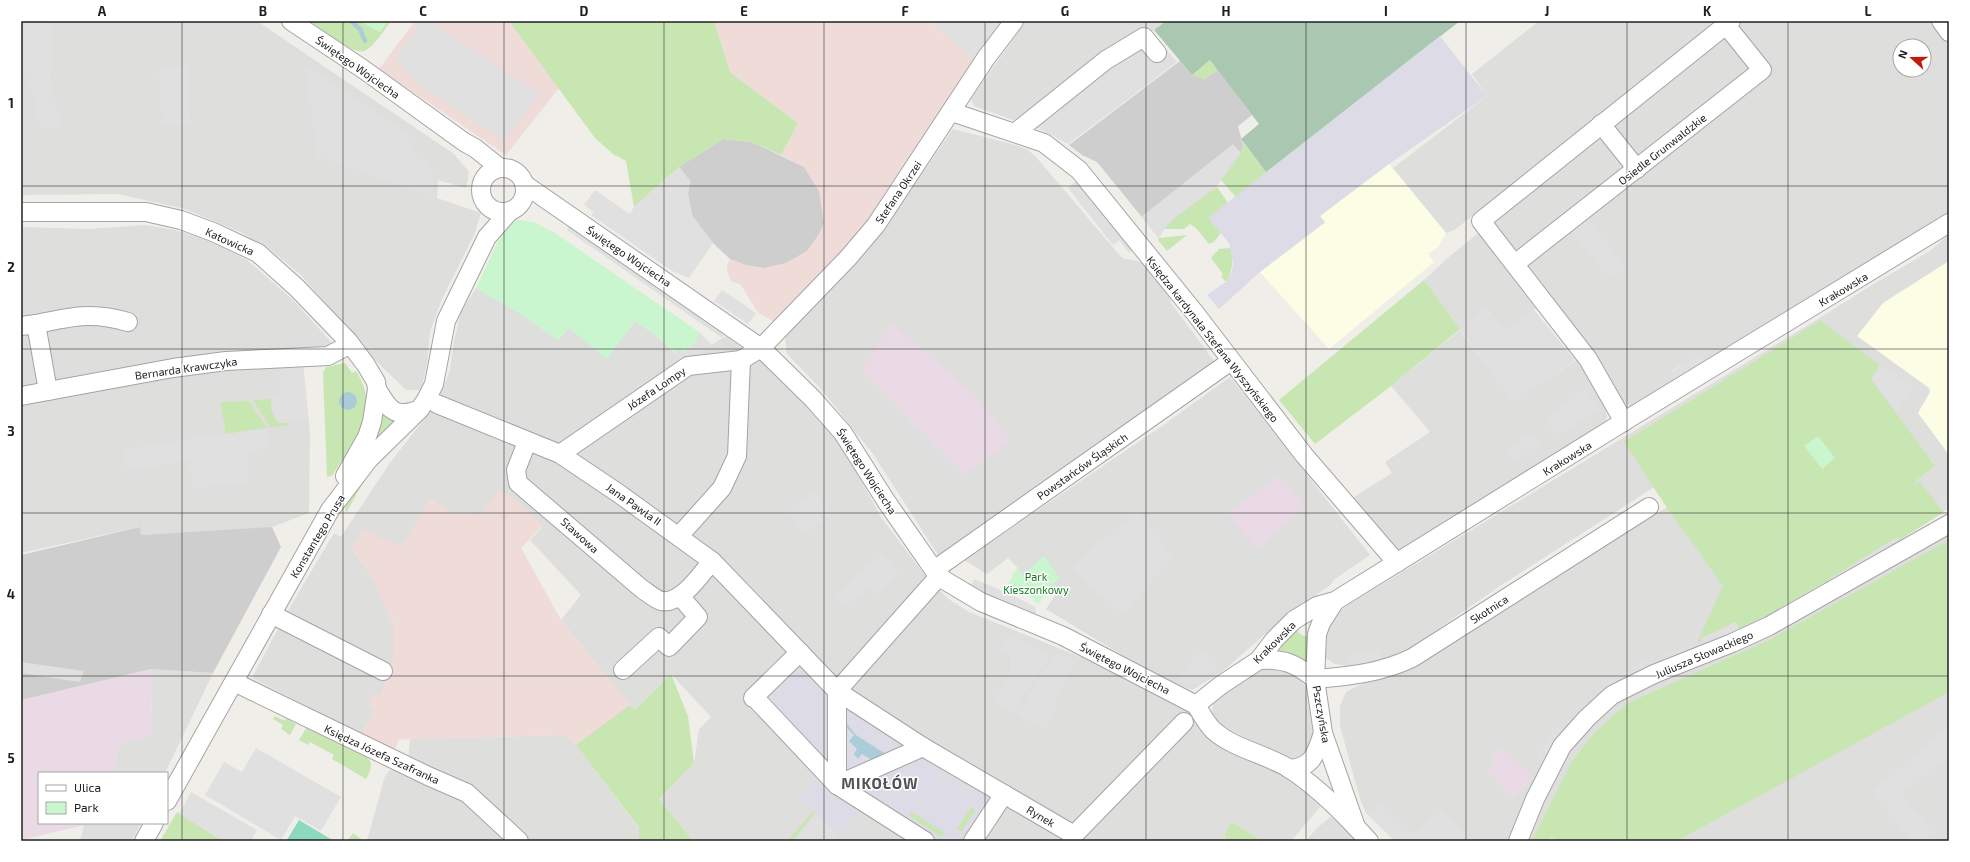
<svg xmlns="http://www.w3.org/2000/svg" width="1970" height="862" viewBox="0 0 1970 862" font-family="'Exo 2',sans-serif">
<rect width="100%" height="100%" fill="#f0eee8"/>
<!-- residential -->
<g fill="#dededd" fill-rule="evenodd">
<polygon points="21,21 257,21 454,154 469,172 466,188 438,180 437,198 481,213 474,235 442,299 430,332 427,364 421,390 406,390 370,355 301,275 267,247 240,232 185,209 118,194 21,195"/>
<polygon points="1026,21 1166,21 1154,30 1103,56 1029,114 1013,120 974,106 971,99"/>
<polygon points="1539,21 1714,21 1708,33 1595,124 1454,230 1446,233 1393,168 1487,96 1472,74"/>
<path d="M1741,21H1934L1949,43V212L1705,363L1700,355L1671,371L1676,380L1634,406H1630L1622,401L1490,220ZM1900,46H1924V70H1900Z"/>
<polygon points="953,129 1012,144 1027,149 1036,157 1122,258 1141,262 1150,271 1170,298 1171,303 1214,361 1078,457 945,556 938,555 873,454 821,389 787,354 785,336 888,222"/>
<polygon points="145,225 175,230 204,239 247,260 292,299 333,344 322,348 21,389 21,227 89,229"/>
<polygon points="1481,231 1540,305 1506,332 1486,308 1460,330 1513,401 1532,387 1553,377 1579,358 1606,405 1607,419 1603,424 1402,549 1398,549 1392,546 1351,499 1392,473 1385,462 1430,432 1391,386 1460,330 1424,280 1450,256"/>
<polygon points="1949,234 1949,508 1772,618 1611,690 1509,841 1395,841 1366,813 1360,799 1340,726 1340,706 1346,692 1365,682 1389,676 1411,666 1669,506 1656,486 1500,586 1402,654 1381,660 1348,666 1335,664 1325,658 1323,653 1325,626 1332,617 1348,605 1818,319 1872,285 1930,251"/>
<polygon points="476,288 521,314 558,340 569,328 607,358 635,321 653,333 684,362 726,336 763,363 813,407 839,440 881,517 930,582 950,600 969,612 1088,660 1176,703 1189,711 1195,718 1199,729 1208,736 1288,777 1321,803 1320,807 1291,841 1262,841 1232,822 1224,835 1226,835 1223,841 693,841 659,799 694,763 699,729 711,717 671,674 635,710 630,705 561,620 581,595 530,540 543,526 482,515 453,514 430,499 402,548 363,530 352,549 374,580 393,624 393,660 380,696 368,705 375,709 362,734 252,678 283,619 334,533 341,537 389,464 437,403 450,370 454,341 461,312"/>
<polygon points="303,363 310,432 309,513 272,527 245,530 140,535 139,527 21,553 21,402 216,369"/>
<polygon points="1230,377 1370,555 1332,581 1333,583 1281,620 1223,671 1192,690 1163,680 1046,609 1058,591 1050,586 1043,557 1023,576 1017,567 1008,558 987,574 964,560 1165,424"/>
<polygon points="1949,533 1949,838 1945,841 1525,841 1563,759 1591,725 1621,699"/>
<polygon points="1266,667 1287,669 1300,679 1305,687 1313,734 1313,742 1304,757 1290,763 1212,719 1213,702 1248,673"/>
<polygon points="151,669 213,673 165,773 113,773 120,743 152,735"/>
<polygon points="564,735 576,745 639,829 639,841 525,841 408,761 410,739"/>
<polygon points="395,768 456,794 510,841 367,841 385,776 390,770"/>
<polygon points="1330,817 1336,818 1360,841 1306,841 1315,830"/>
<polygon points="93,823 141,823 132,841 80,841 84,825"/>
</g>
<!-- commercial -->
<g fill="#efdbd8">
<polygon points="415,21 509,21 559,88 506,155 379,69"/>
<polygon points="714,21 932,21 975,63 925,141 917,145 882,197 882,204 848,246 773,321 758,313 741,285 731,281 727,272 727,266 730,259 746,265 763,268 786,263 807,251 824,223 819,191 804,167 781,155 798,123 730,72"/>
<polygon points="499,489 517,501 543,525 521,548 561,620 630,705 612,721 576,745 564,735 410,739 399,740 394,751 362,734 375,709 368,705 374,693 380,695 393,660 393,624 374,580 352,549 363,529 402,547 430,499 453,514 482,515"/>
</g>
<!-- industrial -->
<g fill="#e9dae5">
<polygon points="892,323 974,394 1011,441 964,475 861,370"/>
<polygon points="1280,475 1305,507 1257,549 1227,513"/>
<polygon points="151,669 152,735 120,743 113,773 39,773 39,823 93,823 21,840 21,700"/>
<polygon points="1502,747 1533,778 1513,798 1487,771 1495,763 1491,758"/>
</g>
<!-- education -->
<g fill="#fbfde4">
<polygon points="1389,164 1446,233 1438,247 1428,254 1434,262 1329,349 1260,272 1325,223 1320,216"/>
<polygon points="1949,261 1949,455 1918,413 1930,392 1929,388 1857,336 1883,303"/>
</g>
<!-- religious -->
<g fill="#cecece">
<polygon points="1180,61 1192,75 1204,79 1218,70 1252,115 1238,126 1243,145 1241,153 1214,189 1164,229 1159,238 1097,162 1082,155 1069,145"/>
<polygon points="723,139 752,142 804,167 819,191 824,223 819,234 807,251 786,263 764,268 746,265 730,259 713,243 697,224 692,215 688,194 690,181 679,167"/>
<polygon points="140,527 141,535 272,527 281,547 213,673 151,669 21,700 21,555"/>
</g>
<!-- grass -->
<g fill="#c8e6b2">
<path d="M310,21H391C384,30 374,47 364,51C353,55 320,28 310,21Z"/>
<polygon points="509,21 714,21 730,72 798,123 781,155 752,142 723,139 679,167 634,207 626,161 613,154 595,138"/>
<polygon points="1210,60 1218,70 1204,79 1192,75"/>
<polygon points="1347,107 1242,204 1221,180 1241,153 1243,145 1240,139 1266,172"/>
<polygon points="1217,187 1233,210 1215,226 1221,233 1214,242 1209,244 1196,228 1190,224 1184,229 1164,229 1176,217"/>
<polygon points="1187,235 1167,251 1158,240 1159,238"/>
<path d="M1231,248C1233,261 1233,269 1227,281H1225L1221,276L1223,274L1211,258L1219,249Z"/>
<polygon points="1424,280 1460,329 1391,386 1315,444 1279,400"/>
<polygon points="1821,320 1827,326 1880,365 1871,379 1935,466 1914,482 1916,484 1919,481 1944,512 1829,585 1740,633 1734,622 1697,643 1723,586 1667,508 1624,442"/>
<path d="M345,363L352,373L356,371C382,411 353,441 333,475L327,477L323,373L326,367Z"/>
<polygon points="272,399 271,409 279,423 288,423 289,425 271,428 253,400"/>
<polygon points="249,401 267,428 226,434 220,402"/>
<polygon points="382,412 396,419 369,446"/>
<path d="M367,476L346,513C342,501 359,485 367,476Z"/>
<polygon points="1949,540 1949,692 1677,841 1557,841 1552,836 1547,841 1538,841 1533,838 1572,761 1595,732 1628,703 1769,640"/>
<polygon points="1296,629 1301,635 1311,637 1310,661 1277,653 1280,645"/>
<polygon points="671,674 688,716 694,763 659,799 693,841 639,841 639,828 576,745 630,705 635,710"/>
<polygon points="275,716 283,720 288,719 296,724 290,735 281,729 283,725 273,719"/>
<path d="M307,727L367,757C374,764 370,771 366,779L332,759L334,755L310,742L308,745L299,740Z"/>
<polygon points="971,807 976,810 962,832 957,829"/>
<polygon points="814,811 816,812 793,841 787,841"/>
<polygon points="912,811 945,832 941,837 909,816"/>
<polygon points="177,812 223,841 160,841"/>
<polygon points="1232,822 1262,841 1223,841 1226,836 1224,835"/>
<polygon points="353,833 364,841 347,841"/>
</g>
<!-- cemetery -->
<polygon fill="#aac8b1" points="1166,21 1460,21 1266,172 1241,139 1259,124 1210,60 1192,75 1154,30"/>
<!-- park -->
<g fill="#c9f6cf">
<polygon points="359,21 388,21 380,32"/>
<polygon points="519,220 534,222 555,233 699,332 697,342 684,352 679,348 674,352 653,333 635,321 607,359 569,328 558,340 521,314 476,288 502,233 509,223"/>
<polygon points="1818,436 1835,458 1822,469 1804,446"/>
<polygon points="1044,556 1060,579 1050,586 1038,604 1034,601 1035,599 1008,584 1017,567 1023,576"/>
</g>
<!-- pitch -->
<polygon fill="#8cd9c0" points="299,820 334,841 287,840"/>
<!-- parking -->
<g fill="#e0e0e0">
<polygon points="21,21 53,21 50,80 61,128 41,128 27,76 21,76"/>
<polygon points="422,21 429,21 540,94 504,141 415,82 395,59"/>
<polygon points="932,21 981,21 985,24 988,21 1004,21 975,63"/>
<polygon points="1151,32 1177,62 1068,144 1034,126"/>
<polygon points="306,65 417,139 412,146 427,159 436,178 430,195 317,156"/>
<polygon points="187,66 191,124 162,126 158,68"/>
<polygon points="1233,144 1241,153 1214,189 1176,217 1164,229 1159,238 1141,217"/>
<polygon points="679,167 690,181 688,194 692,215 713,243 689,278 672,271 591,215 594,212 584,205 595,190 630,214 634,207"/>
<polygon points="1079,179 1133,249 1129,253 1119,240 1113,245 1068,188"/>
<polygon points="1587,218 1627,268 1610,280 1571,231"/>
<polygon points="571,224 726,332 722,338 567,230"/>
<polygon points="722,290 756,313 748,324 714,301"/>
<polygon points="1486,308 1506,332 1534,310 1575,360 1553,377 1532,387 1513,402 1460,329"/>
<polygon points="699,332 712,345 684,362 674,352 679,347 684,352 696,342"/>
<polygon points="1700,354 1705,363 1676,380 1671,372"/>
<polygon points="1880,365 1913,386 1897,413 1871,379"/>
<polygon points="303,366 308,421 278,423 271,409 272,399 281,395 280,368"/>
<polygon points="1585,388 1600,410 1557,436 1545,421"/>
<polygon points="267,428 269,448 246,452 249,482 193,489 189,461 127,470 124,449"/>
<polygon points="1531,432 1540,444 1516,460 1508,449"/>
<polygon points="815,490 832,514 805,535 787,512"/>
<polygon points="1945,493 1949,498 1949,506 1942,511 1935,500"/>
<polygon points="1137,512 1173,557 1122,615 1071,569 1097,544"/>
<polygon points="1897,537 1902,545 1834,588 1828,580"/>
<polygon points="882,553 900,573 875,596 868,588 845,608 834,597"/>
<polygon points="974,579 1014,596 1035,607 1037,617 970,588"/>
<polygon points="1823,583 1827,588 1758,628 1753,622 1772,613"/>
<polygon points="1736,622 1742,635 1705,649 1701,638"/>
<polygon points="1007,635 1022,640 1049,657 1013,713 994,701 1010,672 1010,655 999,650"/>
<polygon points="1685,647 1688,654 1665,663 1662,657"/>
<polygon points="1201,648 1221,664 1202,681 1196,684 1177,680"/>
<polygon points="1379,651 1381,663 1350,667 1348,655"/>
<polygon points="1054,653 1077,660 1055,700 1059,703 1044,730 1017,715"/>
<polygon points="1644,661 1656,667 1605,696 1604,684 1607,682"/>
<polygon points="21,662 84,671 80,682 21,673"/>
<polygon points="1557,725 1567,732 1546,764 1536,757"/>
<polygon points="1949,726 1949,755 1902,795 1933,832 1922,841 1913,841 1871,792"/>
<polygon points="256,748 341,797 321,831 295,816 281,840 205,795 224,762 242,772"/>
<polygon points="191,792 257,830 251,841 223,841 179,814"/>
<polygon points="1380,801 1414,834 1439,806 1468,834 1461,841 1395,841 1368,815"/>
<polygon points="816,812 838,834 833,841 793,841"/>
</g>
<!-- plaza -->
<g fill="#dddce6" fill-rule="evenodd">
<polygon points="1440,36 1487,96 1389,164 1320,216 1325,222 1260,272 1219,309 1207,295 1227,281 1232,271 1233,262 1229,243 1208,218"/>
<path d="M791,658L1011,794L979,841H916L860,810L838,834L799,798L821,770L752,697ZM843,720L856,735L891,758L890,761L880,755L862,754L858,759L857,749L849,741L854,735ZM938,770L951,777L949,781L936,774ZM958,782L971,789L968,794L956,786ZM971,807L976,810L961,832L957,829ZM912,812L944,832L942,837L909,816Z"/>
</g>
<!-- water -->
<g fill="#abcdda">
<circle cx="348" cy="401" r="9"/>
<polygon points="843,719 856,735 892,758 890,761 880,755 875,762 862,754 858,759 854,754 857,749 849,741 854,735 841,722"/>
</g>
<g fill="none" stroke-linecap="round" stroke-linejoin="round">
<!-- stream -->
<polyline stroke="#abcdda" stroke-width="4.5" points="351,21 360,29 365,41"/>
<!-- minor casing -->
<g stroke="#a4a4a4" stroke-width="20">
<g id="minor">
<polyline points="291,21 363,69 464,142 475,148 500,168"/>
<polyline points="1941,21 1949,32"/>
<polyline points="952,112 1044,143 1079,170 1195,313 1304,455 1397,563"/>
<polyline points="1601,124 1637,169"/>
<polyline points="1016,132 1106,60 1144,37 1157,53"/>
<circle cx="503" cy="190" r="22"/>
<polyline points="524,184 761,348 813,399 843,433 886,501 934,570 944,580 981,602 1063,636 1196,705"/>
<polyline points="21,212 146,212 181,220 213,232 258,253 297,288 348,341 366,365 376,382 377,389 372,422 367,437 345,476"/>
<polyline points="1516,263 1762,70 1726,25"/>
<path d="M36,324C72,317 91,311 128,322"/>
<polyline points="21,326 36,324 48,391"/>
<path d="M377,389C389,410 395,419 420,409"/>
<polyline points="21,396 173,368 226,361 328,356 343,348 348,341"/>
<polyline points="437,404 560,454 618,493 712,561 837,691 923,747 1074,835"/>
<polyline points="1624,422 1588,359 1481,221 1731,21"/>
<path d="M527,442L516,470L518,483L642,589C648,593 655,599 661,601C681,605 701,574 712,561"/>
<polyline points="560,454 688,366 741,360 761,348 848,258 876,225 986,58 1014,21"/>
<polyline points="679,536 722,488 737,456 741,360"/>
<polyline points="934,570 1231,361"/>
<polyline points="1335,601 1321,623 1317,634 1315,679 1323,733 1356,827"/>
<polyline points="271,614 383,671"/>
<path d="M1259,660C1284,658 1296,664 1315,679"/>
<polyline points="623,670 659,637 669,647 698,617 680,596"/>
<path d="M1315,679C1350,676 1381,673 1412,658L1649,507"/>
<polyline points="234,682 428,776 467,793 519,841"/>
<polyline points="754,697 837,785 925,841"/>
<polyline points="753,698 800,652"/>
<polyline points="1196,705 1221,685 1259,660 1274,640 1294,620 1317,606 1335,601 1636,414 1949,223"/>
<path d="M1196,705C1201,713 1206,723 1213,730C1234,749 1266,754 1290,769C1320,789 1345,815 1369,841"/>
<path d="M1289,769C1313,768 1316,753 1323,733"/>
<polyline points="837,785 837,691 933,583"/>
<polyline points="837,785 923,747"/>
<polyline points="167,801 330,510 369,459 420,409 427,398 434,384 446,321 487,237 510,211"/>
<polyline points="144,841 154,823"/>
<polyline points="973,841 1004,794"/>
<polyline points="1072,841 1074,835 1184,722"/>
<polyline points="1518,841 1535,799 1562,746 1587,718 1612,695 1654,674 1732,643 1769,626 1949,524"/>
</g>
</g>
<!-- minor -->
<use href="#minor" stroke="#fff" stroke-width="18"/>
</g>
<!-- grid -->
<path fill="none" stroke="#202020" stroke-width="1" stroke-opacity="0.55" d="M182,21V841M343,21V841M504,21V841M664,21V841M824,21V841M985,21V841M1146,21V841M1306,21V841M1466,21V841M1627,21V841M1788,21V841M21,186H1949M21,349H1949M21,513H1949M21,676H1949"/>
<g text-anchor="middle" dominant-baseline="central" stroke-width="3" stroke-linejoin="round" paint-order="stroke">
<!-- street labels -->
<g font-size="11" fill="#202020" stroke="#fff">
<text transform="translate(358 67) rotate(35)">Świętego Wojciecha</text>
<text transform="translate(1662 149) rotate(-38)">Osiedle Grunwaldzkie</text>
<text transform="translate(898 192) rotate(-56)">Stefana Okrzei</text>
<text transform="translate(230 241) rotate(24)">Katowicka</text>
<text transform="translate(629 256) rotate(34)">Świętego Wojciecha</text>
<text transform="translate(1843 289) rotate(-31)">Krakowska</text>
<text transform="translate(1213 339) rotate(52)">Księdza kardynała Stefana Wyszyńskiego</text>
<text transform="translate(186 368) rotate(-8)">Bernarda Krawczyka</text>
<text transform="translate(656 388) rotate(-34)">Józefa Lompy</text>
<text transform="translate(1567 458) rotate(-32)">Krakowska</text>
<text transform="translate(1082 466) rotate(-35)">Powstańców Śląskich</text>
<text transform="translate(867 471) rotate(57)">Świętego Wojciecha</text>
<text transform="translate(634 504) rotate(35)">Jana Pawła II</text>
<text transform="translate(580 535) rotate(42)">Stawowa</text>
<text transform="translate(317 536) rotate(-59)">Konstantego Prusa</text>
<text transform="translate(1489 609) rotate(-33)">Skotnica</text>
<text transform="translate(1274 642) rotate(-45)">Krakowska</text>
<text transform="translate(1704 654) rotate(-23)">Juliusza Słowackiego</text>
<text transform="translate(1125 668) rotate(27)">Świętego Wojciecha</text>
<text transform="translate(1322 714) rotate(80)">Pszczyńska</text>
<text transform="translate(382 754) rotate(25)">Księdza Józefa Szafranka</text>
<text transform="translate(1041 816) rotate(31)">Rynek</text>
</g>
<!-- park labels -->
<g font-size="11" fill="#147923" stroke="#fff">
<text x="1036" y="576">Park<tspan x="1036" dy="13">Kieszonkowy</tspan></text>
</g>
<!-- district labels -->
<g font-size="15" font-weight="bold" letter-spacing="1" fill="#535353" stroke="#fff">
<text x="880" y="783">MIKOŁÓW</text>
</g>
</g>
<!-- border -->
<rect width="1970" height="862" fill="none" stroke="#ffffff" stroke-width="44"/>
<!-- legend -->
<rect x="38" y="772" width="130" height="52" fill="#ffffff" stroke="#a6a6a6"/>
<rect x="46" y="785" width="20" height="6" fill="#ffffff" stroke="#a6a6a6"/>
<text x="74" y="792" font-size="12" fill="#202020">Ulica</text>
<rect x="46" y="802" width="20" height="12" fill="#c9f6cf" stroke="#a6a6a6"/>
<text x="74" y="812" font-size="12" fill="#202020">Park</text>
<!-- north arrow -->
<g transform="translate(1912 58) rotate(291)"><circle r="19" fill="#ffffff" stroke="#a6a6a6"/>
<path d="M0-3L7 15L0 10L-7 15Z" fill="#c31a0e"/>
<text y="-6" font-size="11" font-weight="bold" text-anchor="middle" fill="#202020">N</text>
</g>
<rect x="22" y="22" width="1926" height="818" fill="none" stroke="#202020" stroke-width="1.5"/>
<g font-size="13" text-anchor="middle" font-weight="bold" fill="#202020">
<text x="102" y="16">A</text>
<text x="263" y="16">B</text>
<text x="423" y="16">C</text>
<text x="584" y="16">D</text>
<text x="744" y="16">E</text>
<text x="905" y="16">F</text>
<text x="1065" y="16">G</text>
<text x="1226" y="16">H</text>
<text x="1386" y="16">I</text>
<text x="1547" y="16">J</text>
<text x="1707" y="16">K</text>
<text x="1868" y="16">L</text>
<text x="11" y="108">1</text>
<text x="11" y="272">2</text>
<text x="11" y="436">3</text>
<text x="11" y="599">4</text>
<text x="11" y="763">5</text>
</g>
</svg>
